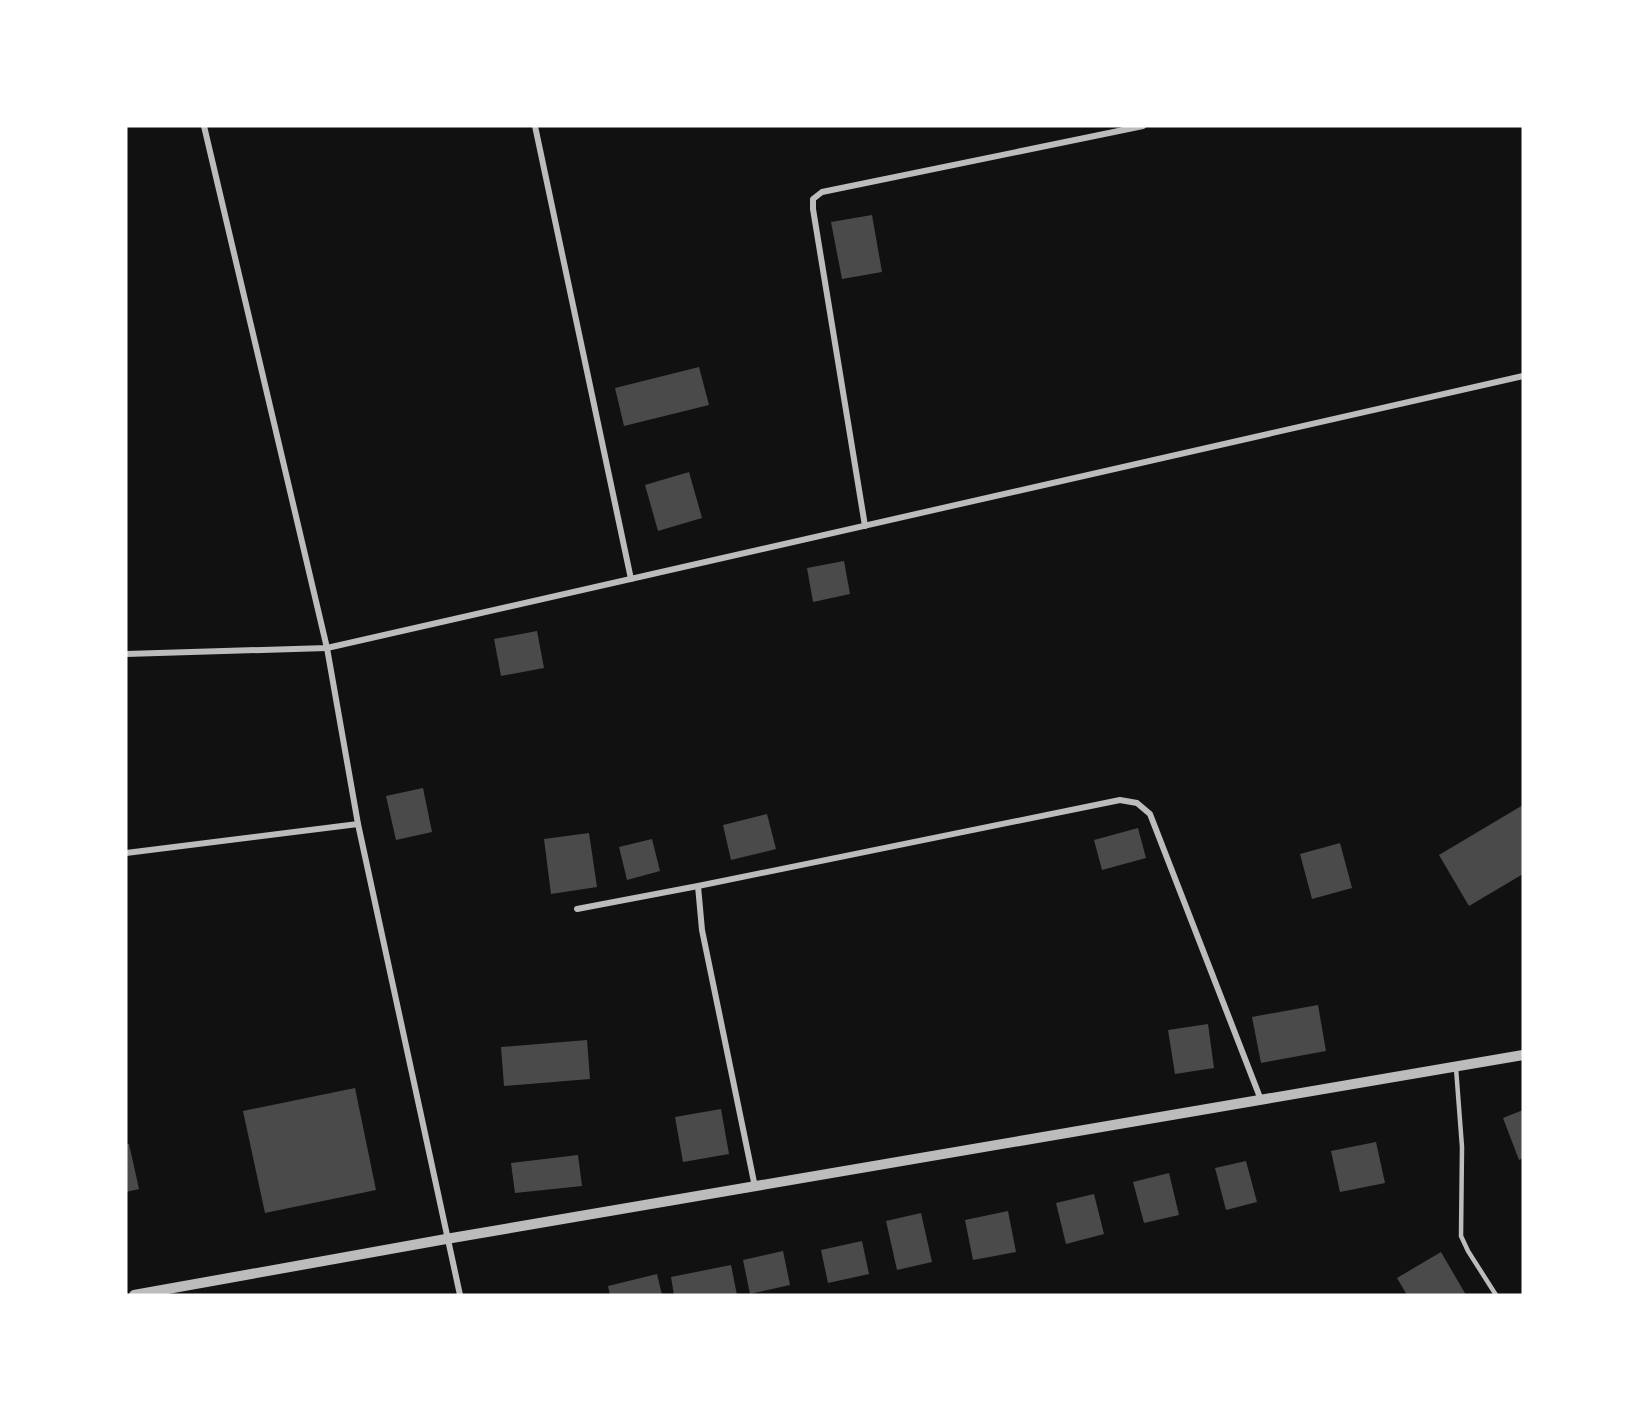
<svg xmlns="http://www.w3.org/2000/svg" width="1649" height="1421" viewBox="0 0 1649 1421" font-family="Helvetica,sans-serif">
<rect width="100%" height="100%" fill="#111"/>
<!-- building -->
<g fill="#4a4a4a">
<polygon points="872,215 882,272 842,279 831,222"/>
<polygon points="699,367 709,405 624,426 615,388"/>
<polygon points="689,472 702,518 658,531 645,485"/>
<polygon points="844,561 850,594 813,602 807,568"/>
<polygon points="537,631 544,668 501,676 494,639"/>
<polygon points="423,788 432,832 396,840 386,796"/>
<polygon points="1523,805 1523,874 1469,906 1439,855"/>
<polygon points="767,814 776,849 731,860 723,825"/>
<polygon points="1138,828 1146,858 1102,870 1094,840"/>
<polygon points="589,833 597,887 551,894 544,839"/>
<polygon points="652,839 660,871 627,880 619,847"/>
<polygon points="1340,843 1352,888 1312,899 1300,854"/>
<polygon points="1318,1005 1326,1051 1261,1063 1252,1017"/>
<polygon points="1208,1024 1214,1068 1175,1074 1168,1030"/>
<polygon points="587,1040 590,1079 504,1086 501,1047"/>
<polygon points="355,1088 376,1190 265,1213 243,1111"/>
<polygon points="721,1109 729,1154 683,1162 675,1117"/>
<polygon points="1523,1110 1523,1158 1519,1160 1503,1118"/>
<polygon points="1376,1142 1385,1183 1340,1192 1331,1151"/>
<polygon points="126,1144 129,1144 139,1189 126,1192"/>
<polygon points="578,1155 582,1186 515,1193 511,1163"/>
<polygon points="1246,1161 1257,1202 1226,1210 1215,1168"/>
<polygon points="1169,1173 1179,1215 1144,1223 1133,1182"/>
<polygon points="1094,1194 1104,1234 1066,1244 1056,1203"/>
<polygon points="1008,1211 1016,1252 973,1260 965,1220"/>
<polygon points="921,1213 932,1262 897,1270 886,1221"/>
<polygon points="862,1241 869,1274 828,1283 821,1250"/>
<polygon points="783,1251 790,1285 750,1294 743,1260"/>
<polygon points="1441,1252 1466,1295 1407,1295 1397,1278"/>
<polygon points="731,1265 737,1295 674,1295 671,1277"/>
<polygon points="657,1274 662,1295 610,1295 608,1286"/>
</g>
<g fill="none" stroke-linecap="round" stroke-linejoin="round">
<!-- service -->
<polyline stroke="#bcbcbc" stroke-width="4.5" points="1456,1068 1462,1147 1461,1236 1468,1251 1496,1295"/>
<!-- minor -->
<g stroke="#bcbcbc" stroke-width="6">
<polyline points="204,126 327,648 358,824 460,1295"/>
<polyline points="535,126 631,579"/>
<polyline points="865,526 813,209 813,199 822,192 1143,126"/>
<polyline points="126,654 327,648 1523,376"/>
<polyline points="126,853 358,824"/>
<polyline points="577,909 698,886"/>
<polyline points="755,1187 702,930 698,886 1120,800 1137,803 1150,814 1261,1100"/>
</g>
<!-- tertiary -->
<polyline stroke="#bcbcbc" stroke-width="10" points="134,1295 446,1239 1523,1055"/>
</g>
<!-- border -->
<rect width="1649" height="1421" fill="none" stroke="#ffffff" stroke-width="255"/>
</svg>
